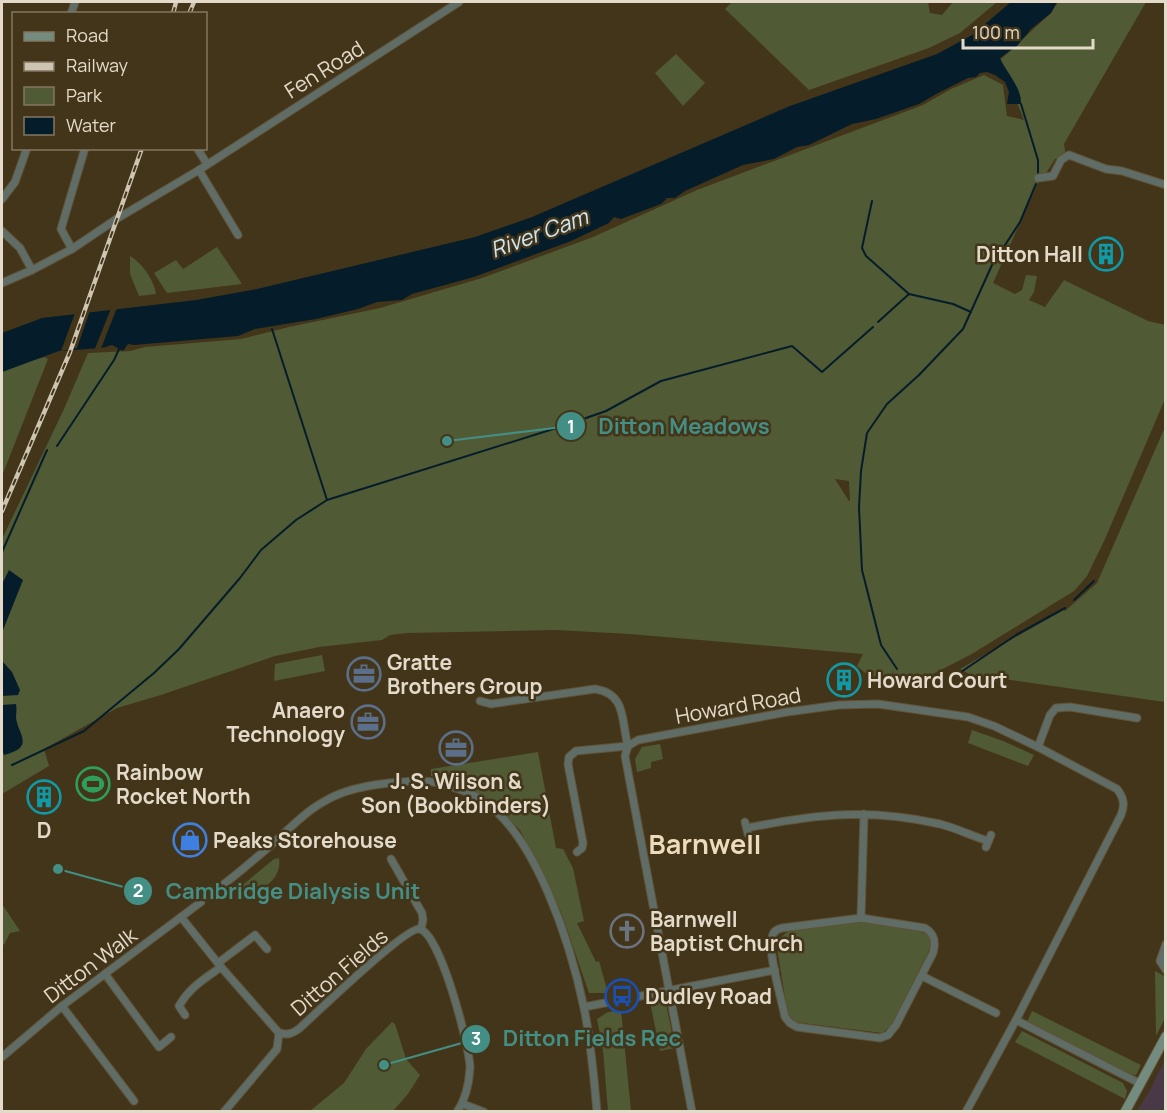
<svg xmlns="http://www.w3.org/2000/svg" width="1167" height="1113" viewBox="0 0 1167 1113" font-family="Manrope,sans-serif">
<rect width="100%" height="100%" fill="#433519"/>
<!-- commercial -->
<polygon fill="#493946" points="1165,1060 1165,1111 1137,1111 1150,1090"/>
<!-- green -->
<g fill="#505a35" fill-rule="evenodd">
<polygon points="732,2 928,2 930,13 942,15 953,2 997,2 960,33 929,48 809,90 725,9"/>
<path d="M1058,2H1146L1064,144L1066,156L1055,159L1043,178L1041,176L993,283L1015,294L1022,290L1026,275L1037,276L1034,292L1029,300L1045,307L1064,280L1148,321L1165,325V399L1105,539L1087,576L1074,591L970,655L927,677L894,683L892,678L894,670L884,689L857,666L863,654L630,634L556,630L407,633L390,635L382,640L319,647L275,656L161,695L117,708L44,749L49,766L2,794V539L64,409L88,353L130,351L145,347L241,339L289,327L380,308L482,278L593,237L697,190L923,105L951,89L984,75L1003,85L1007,116L1024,120L1000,60L1051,13ZM835,479L849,481L850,501H849Z"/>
<polygon points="676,54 705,83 683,106 655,73"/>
<polygon points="217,247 242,284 167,293 154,273 176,260 183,269"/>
<path d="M130,256C142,263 154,280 156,294L139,296L130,274Z"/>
<polygon points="45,357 48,359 2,476 2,372 33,360"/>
<polygon points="1165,427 1165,702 969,674 960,669 1063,610 1065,611 1097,583"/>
<polygon points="322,655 325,671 274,681 275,664"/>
<polygon points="972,730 1003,741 1034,755 1028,766 968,743"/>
<polygon points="660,744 663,759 651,762 651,768 637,772 635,759 642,747"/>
<polygon points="538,752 556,848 563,849 573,868 584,921 577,923 596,962 599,961 608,993 589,993 561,912 520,830 484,796 457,782 431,776 431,769"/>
<path d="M279,858C283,880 257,897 238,892L239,888L274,859Z"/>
<polygon points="2,904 20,931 10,933 4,945 2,942"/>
<path d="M859,922L915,929L929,935L931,943L928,953L891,1026L882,1033L794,1022L789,1018L787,1010L778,954L779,939C797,920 834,923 859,922Z"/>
<polygon points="1155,971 1166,977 1165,1018 1156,1036"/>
<polygon points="665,999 675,1048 660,1051 650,1002"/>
<polygon points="621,1010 631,1111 608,1111 603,1050 597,1019 608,1012"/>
<polygon points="1032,1011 1141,1065 1136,1075 1127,1074 1027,1022"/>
<polygon points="392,1022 395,1024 406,1059 420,1075 408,1094 393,1111 310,1111 344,1083 366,1049"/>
<polygon points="1022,1031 1123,1083 1127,1091 1125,1099 1015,1042"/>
</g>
<!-- water -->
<g fill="#051d2a">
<path d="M1011,2H1057L1051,13L1031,29L1017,46L1000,58C1006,72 1022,88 1021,104H1007L1009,92L1005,82L995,75L987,72L980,73L976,77L968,78L938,93L919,104L876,119L852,124L809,145L797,147L774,159L743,165L685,191L675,198H667L661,204L621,219L614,217L609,223L571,241L474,277L412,294L402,300L377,302L358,309L316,319L255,329L238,336L134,345L128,344L123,351L112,345L102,348L59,351L2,372V333L42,318L196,300L257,289L475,237L532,217L790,106L937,54L972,35Z"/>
<polygon points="9,570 23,580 3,630 2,643 2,584"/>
<polygon points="2,653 3,662 12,672 20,690 18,695 2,696"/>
<path d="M16,704C17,709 16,714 16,718C19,736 35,747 4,755L2,750V705Z"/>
</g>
<!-- pier -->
<g fill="#433519">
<polygon points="118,305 100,351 94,351 112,306"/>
<polygon points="90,311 77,348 61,351 75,313"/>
</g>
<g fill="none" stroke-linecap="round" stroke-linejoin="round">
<!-- stream -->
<g stroke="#051d2a" stroke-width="2">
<polyline points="1021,104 1038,160 1038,176"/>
<polyline points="872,201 862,248 866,256 909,294"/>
<polyline points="878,322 909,294 953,304 971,312"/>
<polyline points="272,329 327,500"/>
<polyline points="57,446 114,360 120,347"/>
<polyline points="2,552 47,450"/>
<polyline points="1074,600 1094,581"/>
<polyline points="897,669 881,645 862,570 859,507 861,471 867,433 887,404 919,375 963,329 992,265 1020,222 1036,184"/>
<polyline points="952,678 1016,635 1065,608"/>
<polyline points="12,765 84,731 154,673 179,649 240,578 261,550 296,520 327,500 566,425 606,411 661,381 792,346 822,372 873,327"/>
</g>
<!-- minor casing -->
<g stroke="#605339" stroke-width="9">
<g id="minor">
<polyline points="71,14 75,2"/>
<polyline points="197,148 207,164"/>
<polyline points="199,170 238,235"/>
<polyline points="1038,178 1053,176 1061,160 1069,155 1106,169 1122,171 1166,185"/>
<polyline points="2,199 15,182 27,148"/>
<polyline points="2,231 20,248 32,270"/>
<polyline points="72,249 61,229 85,148"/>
<polyline points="2,283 32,270 72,249 118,218 199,170 459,2"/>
<path d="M480,701L491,704L595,689C627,694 621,721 628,746L576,751L569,757L568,764L583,843L582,848L577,852"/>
<polyline points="1038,747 1050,715 1056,708 1070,707 1137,718"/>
<polyline points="745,822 748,834"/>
<path d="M747,828C816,814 869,808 940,824C956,828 972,836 988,841"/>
<polyline points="986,847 991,835"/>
<polyline points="391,859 422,913 423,920 421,929"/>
<path d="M209,895C234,878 256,858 279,838C293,825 308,810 325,801C346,788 375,784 399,782C407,782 414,780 422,781C437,781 469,791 482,800C537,836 571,946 584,1008C591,1042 594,1077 597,1112"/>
<path d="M181,917L221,967L279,1033C288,1035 292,1034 300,1028C315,1014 405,928 419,929C440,931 470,1048 470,1068C469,1084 466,1099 457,1112"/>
<path d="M861,918L925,928C935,934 936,942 933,953L896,1025L888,1035L880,1038L797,1027L790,1023L785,1017C782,1001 767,950 772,937C773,932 777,929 782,928Z"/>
<polyline points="861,918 864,814"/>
<polyline points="1166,944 1160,961 1166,970"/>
<polyline points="218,963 255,935 267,949"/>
<polyline points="105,974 159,1047 171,1037"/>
<polyline points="922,976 996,1013"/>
<polyline points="62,1006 134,1101"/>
<polyline points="584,1007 775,970"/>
<path d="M185,1015L179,1006C189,988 204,979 221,967"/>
<polyline points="1016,1020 1141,1084"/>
<polyline points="2,1057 62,1006 201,902"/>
<polyline points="463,1104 484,1112"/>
<polyline points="224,1112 277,1049 279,1033"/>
<path d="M692,1112L625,756L628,746L638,740L787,712L839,705L878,704L968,717L994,726L1038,747L1117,789C1124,798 1125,805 1121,815L1016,1020L966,1112"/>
</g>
</g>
<!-- secondary casing -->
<g stroke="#605339" stroke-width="11">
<polyline id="secondary" points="1125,1112 1166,1036"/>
</g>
<!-- minor -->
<use href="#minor" stroke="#5f6d66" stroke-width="7"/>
<!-- secondary -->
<use href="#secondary" stroke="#748b7f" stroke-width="9"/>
<!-- rail casing -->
<g stroke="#cdc4b2" stroke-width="4.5">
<g id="rail">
<polyline points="173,14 176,2"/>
<polyline points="189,14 194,2"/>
<polyline points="2,511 70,352 142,148"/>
</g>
</g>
<!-- rail -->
<use href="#rail" stroke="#433519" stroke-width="2" stroke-dasharray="7" stroke-linecap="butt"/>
</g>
<!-- icons -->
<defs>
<g id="building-ring" transform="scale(1.725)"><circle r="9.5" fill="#433519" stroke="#0f9aa8" stroke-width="1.5"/><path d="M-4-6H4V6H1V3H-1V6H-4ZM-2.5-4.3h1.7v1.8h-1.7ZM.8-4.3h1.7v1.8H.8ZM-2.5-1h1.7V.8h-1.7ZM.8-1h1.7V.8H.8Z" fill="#0f9aa8"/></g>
<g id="office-ring" transform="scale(1.725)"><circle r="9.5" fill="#433519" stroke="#5c6f8a" stroke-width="1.5"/><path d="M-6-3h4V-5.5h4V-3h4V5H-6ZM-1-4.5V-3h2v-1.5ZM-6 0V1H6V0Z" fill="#5c6f8a"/></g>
<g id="stadium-ring" transform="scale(1.725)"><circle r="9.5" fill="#433519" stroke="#2e9e5b" stroke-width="1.5"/><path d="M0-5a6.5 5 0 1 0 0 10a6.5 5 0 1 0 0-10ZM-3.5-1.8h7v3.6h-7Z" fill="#2e9e5b"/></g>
<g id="shop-ring" transform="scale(1.725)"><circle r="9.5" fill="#433519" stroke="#3f7fe0" stroke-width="1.5"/><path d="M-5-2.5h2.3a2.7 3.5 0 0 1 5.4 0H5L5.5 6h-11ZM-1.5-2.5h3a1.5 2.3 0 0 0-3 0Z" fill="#3f7fe0"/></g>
<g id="church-ring" transform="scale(1.725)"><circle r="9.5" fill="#433519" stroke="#6b7280" stroke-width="1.5"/><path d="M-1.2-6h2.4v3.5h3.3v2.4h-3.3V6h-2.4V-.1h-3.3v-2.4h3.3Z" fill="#6b7280"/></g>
<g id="bus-ring" transform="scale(1.725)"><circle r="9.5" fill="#433519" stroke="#1a4fb4" stroke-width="1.5"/><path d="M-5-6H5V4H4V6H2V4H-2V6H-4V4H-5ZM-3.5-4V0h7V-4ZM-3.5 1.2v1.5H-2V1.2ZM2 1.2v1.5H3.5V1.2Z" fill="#1a4fb4"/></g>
</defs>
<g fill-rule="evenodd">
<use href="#building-ring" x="1106" y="254"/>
<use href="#office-ring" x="364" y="674"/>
<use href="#building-ring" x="844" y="680"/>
<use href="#office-ring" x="368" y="722"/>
<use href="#office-ring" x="456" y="748"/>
<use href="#stadium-ring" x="93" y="784"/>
<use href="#building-ring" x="44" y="797"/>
<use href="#shop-ring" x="190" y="840"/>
<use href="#church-ring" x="627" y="931"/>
<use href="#bus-ring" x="622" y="996"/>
</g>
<g text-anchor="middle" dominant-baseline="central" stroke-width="5" stroke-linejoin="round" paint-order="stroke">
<!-- street labels -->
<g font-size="21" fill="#e3daca" stroke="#433519">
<text transform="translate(324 69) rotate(-32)">Fen Road</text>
<text transform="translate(738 705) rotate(-10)">Howard Road</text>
<text transform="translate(90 965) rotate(-37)">Ditton Walk</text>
<text transform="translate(339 972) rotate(-41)">Ditton Fields</text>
</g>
<!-- poi labels -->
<g font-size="21" font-weight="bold" fill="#e3daca" stroke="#433519" text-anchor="start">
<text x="1083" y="254" text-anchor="end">Ditton Hall</text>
<text x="387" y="662">Gratte<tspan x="387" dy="24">Brothers Group</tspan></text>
<text x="867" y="680">Howard Court</text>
<text x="345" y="710" text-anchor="end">Anaero<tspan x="345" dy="24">Technology</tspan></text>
<text x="116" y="772">Rainbow<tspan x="116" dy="24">Rocket North</tspan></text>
<text x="456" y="781" text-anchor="middle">J. S. Wilson &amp;<tspan x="456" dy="24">Son (Bookbinders)</tspan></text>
<text x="44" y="830" text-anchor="middle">D</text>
<text x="213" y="840">Peaks Storehouse</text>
<text x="650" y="919">Barnwell<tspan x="650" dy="24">Baptist Church</tspan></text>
<text x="645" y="996">Dudley Road</text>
</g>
<!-- water labels -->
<g font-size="22" font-style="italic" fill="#cce9fa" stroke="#433519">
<text transform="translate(539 233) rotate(-20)">River Cam</text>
</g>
<!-- district labels -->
<g font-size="27" font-weight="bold" fill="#eddbbb" stroke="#433519">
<text x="705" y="843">Barnwell</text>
</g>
</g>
<!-- callouts -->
<path fill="none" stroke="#448f85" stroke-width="2" d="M447 441L571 426M58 869L138 891M384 1065L476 1039"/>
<g fill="#448f85" stroke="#433519" stroke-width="2">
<circle cx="447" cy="441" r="6"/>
<circle cx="58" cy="869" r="6"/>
<circle cx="384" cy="1065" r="6"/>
<circle cx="571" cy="426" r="15"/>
<circle cx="138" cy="891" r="15"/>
<circle cx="476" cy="1039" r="15"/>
</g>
<g font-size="18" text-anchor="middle" font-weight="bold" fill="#fff">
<text x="571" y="433">1</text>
<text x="138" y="897">2</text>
<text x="476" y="1045">3</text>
</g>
<g font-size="22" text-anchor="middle" font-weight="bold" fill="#448f85" stroke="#433519" stroke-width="5" stroke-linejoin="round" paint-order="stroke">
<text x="684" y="434">Ditton Meadows</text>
<text x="293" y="899">Cambridge Dialysis Unit</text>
<text x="592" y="1046">Ditton Fields Rec</text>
</g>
<!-- border -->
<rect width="1167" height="1113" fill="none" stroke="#e3daca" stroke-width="6"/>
<!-- legend -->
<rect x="12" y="12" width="195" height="138" fill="#433519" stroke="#837760" stroke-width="1.5"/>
<rect x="24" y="32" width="30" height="9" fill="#748b7f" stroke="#837760" stroke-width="1.5"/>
<text x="66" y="42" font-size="18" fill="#e3daca">Road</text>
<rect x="24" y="62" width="30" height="9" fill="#cdc4b2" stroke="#837760" stroke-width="1.5"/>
<text x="66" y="72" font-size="18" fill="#e3daca">Railway</text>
<rect x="24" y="87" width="30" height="18" fill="#505a35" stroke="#837760" stroke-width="1.5"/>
<text x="66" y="102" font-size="18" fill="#e3daca">Park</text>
<rect x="24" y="117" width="30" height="18" fill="#051d2a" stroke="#837760" stroke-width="1.5"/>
<text x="66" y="132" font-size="18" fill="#e3daca">Water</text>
<!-- scale -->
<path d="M963 39v9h130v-9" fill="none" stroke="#e3daca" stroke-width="3"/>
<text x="972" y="39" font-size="18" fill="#e3daca" stroke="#433519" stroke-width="4.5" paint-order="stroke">100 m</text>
</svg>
